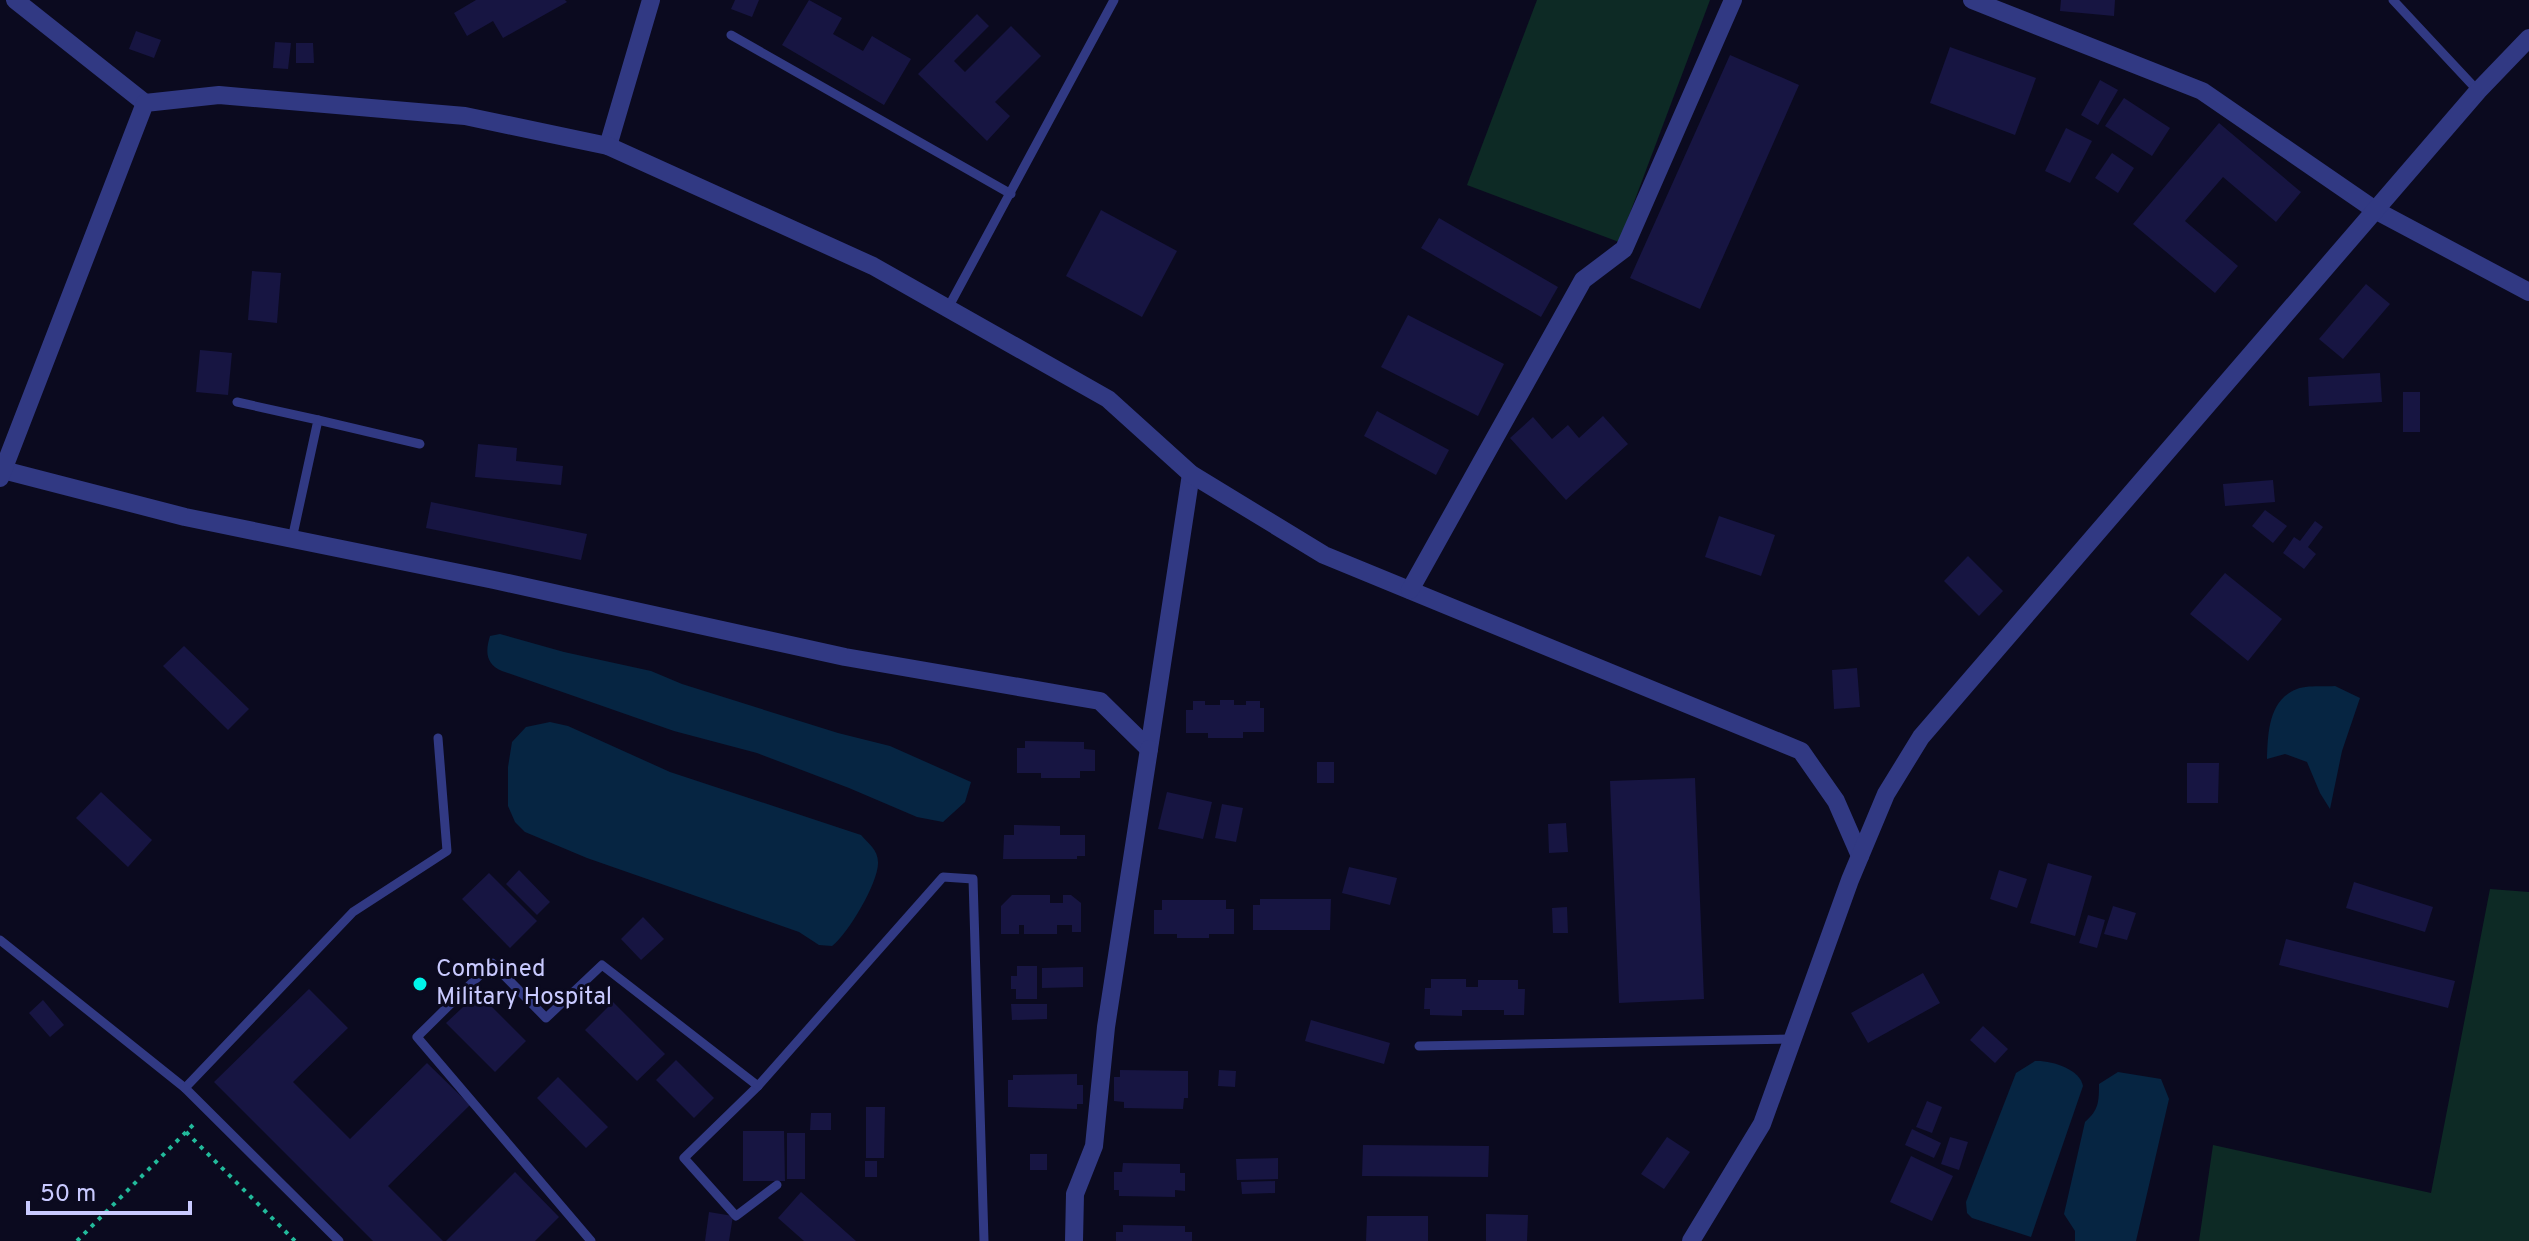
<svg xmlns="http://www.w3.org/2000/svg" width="2529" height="1241" viewBox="0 0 2529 1241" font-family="Overpass,sans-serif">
<rect width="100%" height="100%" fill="#0b0a1f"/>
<!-- green -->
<g fill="#0d2a25">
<polygon points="1537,0 1710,0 1619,242 1467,185"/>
<polygon points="2490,889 2529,892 2529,1241 2199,1241 2213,1145 2431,1193"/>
</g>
<!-- water -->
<g fill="#062542">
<path d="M500,634L564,652L651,671L682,684L838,733L890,746L971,782L965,802L943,822L917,817L849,788L757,753L674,731L502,671C486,664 485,652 490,636Z"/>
<path d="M2335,686L2360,698L2342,751L2330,809L2320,793L2307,762L2285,754L2267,759C2268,734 2268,700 2297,689C2307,685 2324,687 2335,686Z"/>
<path d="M550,722L568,726L670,772L861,835C868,843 878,850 878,862C879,882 848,934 832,946L819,945L799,932L587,858L525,832L515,822L508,806V767L512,742L526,727Z"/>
<path d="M2035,1061C2051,1060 2080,1069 2083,1086L2031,1237L1972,1218L1967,1213L1966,1202L2016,1073Z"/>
<path d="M2118,1072L2161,1079L2169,1099L2136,1241H2075V1231L2064,1214L2085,1122C2099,1110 2099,1101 2099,1084Z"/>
</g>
<!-- building -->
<g fill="#171542">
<polygon points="476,0 565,0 567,2 503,38 493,21 467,36 454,13"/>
<polygon points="735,0 759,0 752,17 731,9"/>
<polygon points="809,0 842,18 833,34 863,51 872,36 911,59 884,105 782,45"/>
<polygon points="2061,0 2115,0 2114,16 2060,11"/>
<polygon points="977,14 989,26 954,61 965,72 1011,26 1041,56 995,102 1010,116 987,141 918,74"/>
<polygon points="136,31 161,40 154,58 129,49"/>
<polygon points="275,42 291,43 288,69 273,68"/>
<polygon points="296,43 313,43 314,63 296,63"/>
<polygon points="1950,47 2036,78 2015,135 1930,103"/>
<polygon points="1730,55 1799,85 1700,309 1630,278"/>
<polygon points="2100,80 2118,90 2098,125 2081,115"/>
<polygon points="2124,98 2170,128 2152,156 2105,126"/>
<polygon points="2219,123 2301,192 2276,222 2223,177 2185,221 2238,266 2215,293 2133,224"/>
<polygon points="2066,128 2092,141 2070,183 2045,171"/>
<polygon points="2112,153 2134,168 2118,193 2095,178"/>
<polygon points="1101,210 1177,251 1142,317 1066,276"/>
<polygon points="1439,218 1558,287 1541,317 1421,248"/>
<polygon points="252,271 281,273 277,323 248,320"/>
<polygon points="2366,284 2390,304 2343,359 2319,339"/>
<polygon points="1408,315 1504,364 1478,416 1381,367"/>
<polygon points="200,350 232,353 228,395 196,392"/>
<polygon points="2380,373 2382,402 2309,406 2308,377"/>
<rect x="2403" y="392" width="17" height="40"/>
<polygon points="1377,411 1449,450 1436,475 1364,436"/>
<polygon points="1603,416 1628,444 1566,500 1510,438 1533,417 1552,439 1568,425 1579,438"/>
<polygon points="478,444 517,448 516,461 563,466 561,485 475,477"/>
<polygon points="2273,480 2275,502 2225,506 2223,484"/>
<polygon points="431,502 587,534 581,560 426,528"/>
<polygon points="2265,510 2287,526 2273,543 2252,526"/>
<polygon points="1719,516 1775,535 1761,576 1705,557"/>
<polygon points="2315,521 2323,527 2308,547 2316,554 2304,569 2283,553 2294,537 2300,541"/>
<polygon points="1968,556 2003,591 1979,616 1944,581"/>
<polygon points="2225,573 2282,619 2248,661 2190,614"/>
<polygon points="184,646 249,709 228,730 163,666"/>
<polygon points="1857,668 1860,707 1834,709 1832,670"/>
<polygon points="1220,700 1234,700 1234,705 1246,705 1246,701 1260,701 1260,708 1264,708 1264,732 1243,732 1243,738 1208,738 1208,733 1186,733 1186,710 1193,710 1193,701 1205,701 1205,705 1220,705"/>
<polygon points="1025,741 1084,742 1084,749 1095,750 1095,771 1080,771 1080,778 1041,778 1041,773 1017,773 1017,748 1025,748"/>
<rect x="1317" y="762" width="17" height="21"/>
<polygon points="2187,763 2219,763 2218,803 2187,803"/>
<polygon points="1695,778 1704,999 1619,1003 1610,781"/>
<polygon points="101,792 152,840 128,867 76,818"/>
<polygon points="1167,792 1212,802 1203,839 1158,829"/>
<polygon points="1222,804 1243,808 1236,842 1215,838"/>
<polygon points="1566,823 1568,852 1549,853 1548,824"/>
<polygon points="1014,825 1060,826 1060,835 1085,835 1085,856 1077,856 1077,859 1003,859 1004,835 1014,835"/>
<polygon points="2048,863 2092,876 2075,936 2030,923"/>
<polygon points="1349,867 1397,878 1390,905 1342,893"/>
<polygon points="519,870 550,902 537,915 506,884"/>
<polygon points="1999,870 2027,879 2017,908 1990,899"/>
<polygon points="489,873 537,921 510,948 462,899"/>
<polygon points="2354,882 2433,907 2425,932 2346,908"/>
<polygon points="1012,895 1050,895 1050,903 1063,903 1063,895 1071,895 1081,903 1081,932 1072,932 1072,925 1057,925 1057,934 1024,934 1024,925 1019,925 1019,934 1001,934 1001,906"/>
<polygon points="1260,899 1331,899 1330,930 1253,930 1253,905 1260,905"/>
<polygon points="1162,900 1226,900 1226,909 1234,909 1234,934 1209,934 1209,938 1177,938 1177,934 1154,934 1154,910 1162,910"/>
<polygon points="2113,906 2136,913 2127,940 2104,934"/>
<polygon points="1567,907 1568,933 1553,933 1552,908"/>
<polygon points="2088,915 2105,920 2097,948 2079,943"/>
<polygon points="643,917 664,939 641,960 621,939"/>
<polygon points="2286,939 2455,981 2448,1008 2279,965"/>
<polygon points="1017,966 1037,966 1037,999 1016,999 1016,989 1011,989 1011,976 1017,976"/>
<polygon points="1083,967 1083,987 1042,988 1042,968"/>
<polygon points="1923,973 1940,1003 1868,1043 1851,1013"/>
<polygon points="1431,979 1466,979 1466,987 1478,987 1478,980 1518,980 1518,989 1525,989 1524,1015 1504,1015 1504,1010 1462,1010 1462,1016 1430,1015 1430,1009 1424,1009 1425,988 1431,988"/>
<polygon points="309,989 348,1028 293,1082 350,1139 427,1063 470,1105 388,1186 443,1241 373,1241 214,1082"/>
<polygon points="478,993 526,1041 495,1072 446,1023"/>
<polygon points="43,1000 64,1025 50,1037 29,1013"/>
<polygon points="613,1002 665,1054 637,1081 585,1030"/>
<polygon points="1011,1004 1047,1004 1047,1019 1012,1020"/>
<polygon points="1311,1020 1390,1043 1384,1064 1305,1041"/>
<polygon points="1983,1026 2008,1049 1995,1063 1970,1040"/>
<polygon points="676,1060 714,1098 694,1118 656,1080"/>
<polygon points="1120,1070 1188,1071 1188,1098 1184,1098 1183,1109 1124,1108 1124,1102 1114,1101 1114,1077 1120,1077"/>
<polygon points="1219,1070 1236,1071 1235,1087 1218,1086"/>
<polygon points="1077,1074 1077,1085 1083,1085 1083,1104 1077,1104 1077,1109 1008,1107 1008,1080 1013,1080 1013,1075"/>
<polygon points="558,1077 608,1127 586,1148 537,1098"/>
<polygon points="1927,1101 1942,1107 1932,1133 1916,1127"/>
<polygon points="866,1107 885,1107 884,1158 866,1158"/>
<polygon points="811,1113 831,1113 831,1130 810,1130"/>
<polygon points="1912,1129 1941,1143 1934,1158 1905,1145"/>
<polygon points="743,1131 784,1131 785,1181 743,1181"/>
<rect x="787" y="1133" width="18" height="46"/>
<polygon points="1667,1137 1690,1152 1664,1189 1641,1174"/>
<polygon points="1950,1137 1968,1142 1959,1170 1941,1164"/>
<polygon points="1363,1145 1489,1146 1488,1177 1362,1176"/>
<rect x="1030" y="1154" width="17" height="16"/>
<polygon points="1911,1156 1953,1176 1932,1221 1890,1202"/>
<polygon points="1278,1158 1278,1179 1237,1180 1236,1159"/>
<rect x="865" y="1161" width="12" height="16"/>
<polygon points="1123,1163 1180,1164 1180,1173 1185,1173 1185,1191 1175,1190 1175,1197 1119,1196 1119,1190 1114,1190 1114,1172 1122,1172"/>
<polygon points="515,1172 559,1217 535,1241 446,1241"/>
<polygon points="1275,1181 1275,1193 1242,1194 1241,1182"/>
<polygon points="801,1192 856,1241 804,1241 778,1218"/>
<polygon points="709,1212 733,1216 729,1241 705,1241"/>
<polygon points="1486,1214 1528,1215 1527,1241 1486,1241"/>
<polygon points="1367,1216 1428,1216 1428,1241 1366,1241"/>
<polygon points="1123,1225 1185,1226 1185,1232 1192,1232 1192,1241 1116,1241 1116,1232 1123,1232"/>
</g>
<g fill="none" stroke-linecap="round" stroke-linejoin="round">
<!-- path -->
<g stroke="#22ba9b" stroke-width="4" stroke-dasharray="4 6" stroke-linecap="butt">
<polyline points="186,1132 295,1241"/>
<polyline points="77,1241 197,1121"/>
</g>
<!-- service -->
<g stroke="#313983" stroke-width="9">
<polyline points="2393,0 2478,91"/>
<polyline points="731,35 1011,194"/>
<polyline points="948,308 1114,0"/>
<polyline points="237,402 318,420 292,539"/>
<polyline points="318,420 420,444"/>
<polyline points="0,940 185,1088 339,1241"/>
<polyline points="1419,1046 1792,1039"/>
<polyline points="758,1086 684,1158 736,1216 777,1185"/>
<polyline points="185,1088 353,912 447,851 438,738"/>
<polyline points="591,1241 417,1037 492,963 546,1018 602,965 758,1086 943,877 973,879 984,1241"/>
</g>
<!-- minor -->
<g stroke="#313983" stroke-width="18">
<polyline points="15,0 145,103"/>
<polyline points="1972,0 2202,91 2375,210 2529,292"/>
<polyline points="608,146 651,0"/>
<polyline points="3,470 185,517 494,580 845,657 1100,701 1149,749 1191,474"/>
<polyline points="0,478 145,103 219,95 465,116 608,146 873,266 1108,399 1191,474 1324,555 1801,751 1836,801 1860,856"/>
<polyline points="1410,590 1583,280 1624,249 1733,0"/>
<polyline points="1074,1241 1075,1194 1094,1146 1106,1027 1149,749"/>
<polyline points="1691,1241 1762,1124 1850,880 1886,794 1921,737 2478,91 2529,38"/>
</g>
</g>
<!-- markers -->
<circle fill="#00f4ea" stroke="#0b0a1f" stroke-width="3" cx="420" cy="984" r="8"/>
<g text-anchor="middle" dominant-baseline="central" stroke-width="6" stroke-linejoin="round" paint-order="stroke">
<!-- poi labels -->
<g font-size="24" fill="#c9caff" stroke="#0b0a1f" text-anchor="start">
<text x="436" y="970">Combined<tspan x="436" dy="28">Military Hospital</tspan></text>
</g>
</g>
<!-- scale -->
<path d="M28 1201v12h162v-12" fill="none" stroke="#c9caff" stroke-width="4"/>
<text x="40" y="1201" font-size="24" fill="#c9caff" stroke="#0b0a1f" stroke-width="6" paint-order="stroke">50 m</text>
</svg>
